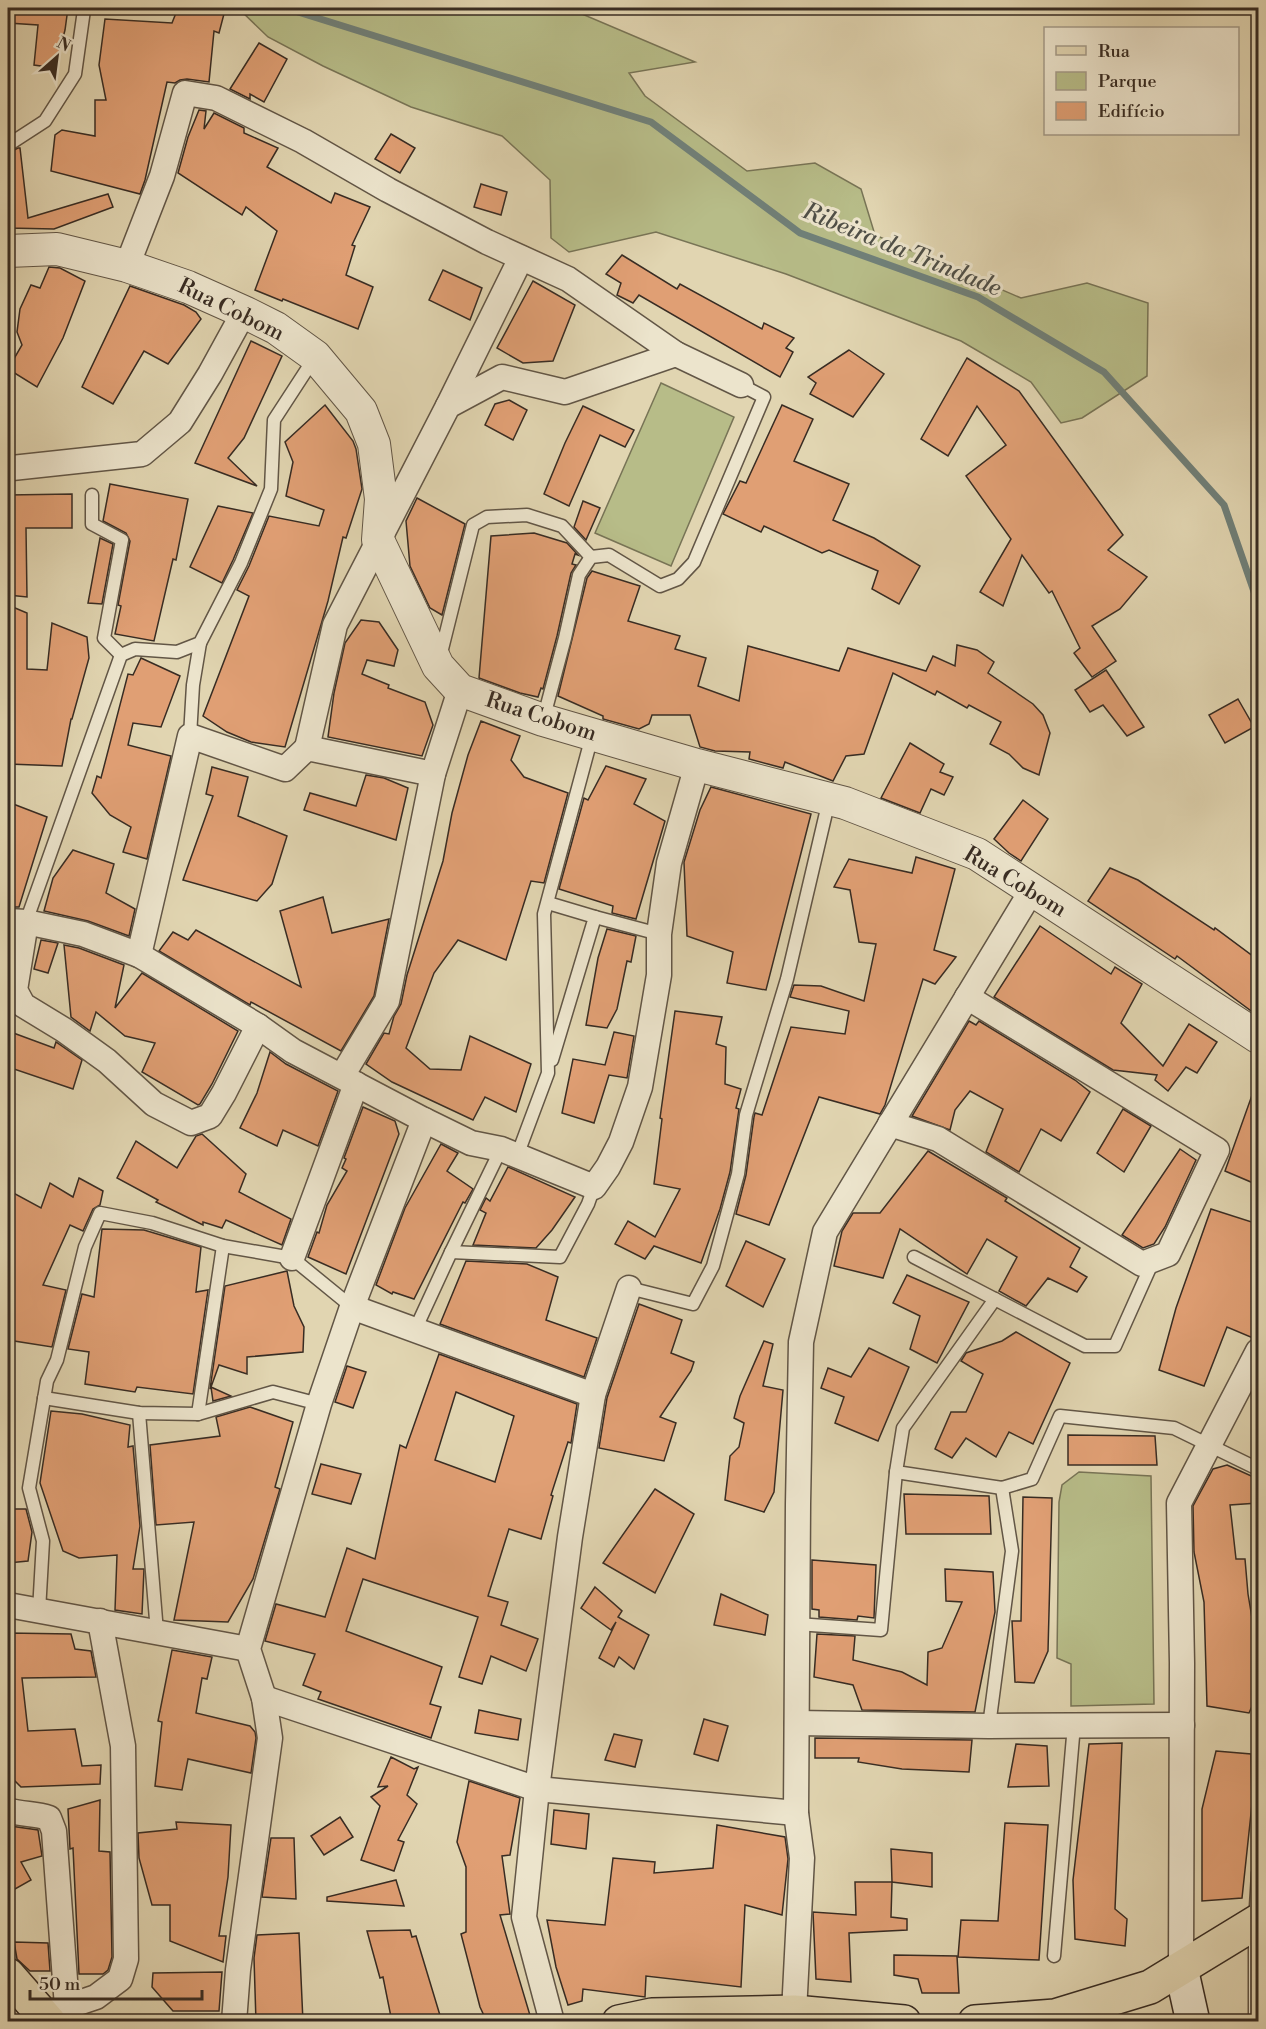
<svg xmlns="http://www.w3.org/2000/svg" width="1266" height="2029" viewBox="0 0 1266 2029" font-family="'Libre Bodoni',serif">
<rect width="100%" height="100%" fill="#e1d5b1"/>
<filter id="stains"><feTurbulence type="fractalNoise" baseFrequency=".00333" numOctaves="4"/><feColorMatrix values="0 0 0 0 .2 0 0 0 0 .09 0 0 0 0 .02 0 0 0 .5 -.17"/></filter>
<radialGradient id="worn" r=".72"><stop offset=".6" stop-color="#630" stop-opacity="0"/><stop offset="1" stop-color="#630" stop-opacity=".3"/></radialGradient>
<!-- green -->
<g fill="#b7bc88" stroke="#787456" stroke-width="1.5">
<polygon points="238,8 568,8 695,62 629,73 645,96 747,171 815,163 861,189 875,235 1021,298 1087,283 1148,303 1147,376 1082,418 1061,423 1031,382 961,341 786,274 656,232 569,252 551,238 550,180 502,136 411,107 323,66 268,37"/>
<polygon points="661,383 734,417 671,566 595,533"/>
<polygon points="1079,1472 1151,1476 1154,1704 1071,1706 1071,1664 1057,1658 1059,1502 1062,1485"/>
</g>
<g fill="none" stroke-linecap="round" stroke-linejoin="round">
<!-- stream -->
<polyline stroke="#708079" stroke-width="7" points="296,8 298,12 651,122 800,233 978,297 1104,372 1224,505 1258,603"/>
</g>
<!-- building -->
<g fill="#e09f74" stroke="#382c23" stroke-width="1.5" fill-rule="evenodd">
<polygon points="8,8 68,8 65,30 55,68 34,65 38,25 8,23"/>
<polygon points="178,8 214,8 225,10 219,33 214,31 209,82 187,79 180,80 175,83 167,82 145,180 140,194 51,171 55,135 62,130 95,136 95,100 106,100 99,65 105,19 172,23"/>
<polygon points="259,43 287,59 264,102 250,94 250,99 230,89"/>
<polygon points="199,110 206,111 204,129 214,113 244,128 244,133 278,148 267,167 331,203 335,193 370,207 352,245 355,246 346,275 373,287 358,329 283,299 282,301 255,290 277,231 246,207 242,215 178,173 188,137"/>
<polygon points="391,134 415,148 400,173 375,159"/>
<polygon points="18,148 20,148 28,218 108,194 113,207 54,229 8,228 8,153"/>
<polygon points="481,184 507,192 501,215 474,207"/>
<polygon points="622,255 677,289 680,284 762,329 764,323 794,338 786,348 793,352 780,377 639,295 633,303 617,295 621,283 606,274"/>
<polygon points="49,267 60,268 85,281 63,338 37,387 8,369 22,345 17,332 20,309 31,285 40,288"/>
<polygon points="443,270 482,288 470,320 429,300"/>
<polygon points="533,281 575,305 553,361 523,363 497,348"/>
<polygon points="130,286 184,305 196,312 201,319 168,364 144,351 113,404 82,387"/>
<polygon points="251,341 282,356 244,438 228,458 257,486 195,463"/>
<polygon points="849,350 884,374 853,417 810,394 816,383 808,377"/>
<polygon points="967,358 1019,391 1123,535 1108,550 1147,577 1120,609 1092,626 1116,661 1092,677 1074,653 1080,648 1052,591 1049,593 1022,555 1003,606 980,592 1011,539 966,476 1006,445 977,406 948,456 921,439"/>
<polygon points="509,400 527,410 513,440 485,425 495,404"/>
<polygon points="325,405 353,441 356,449 362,489 346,538 343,537 328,601 285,747 251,742 227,732 203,716 249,596 237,590 249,566 269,516 319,526 324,510 286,496 293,462 285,442"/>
<polygon points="782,405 813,419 794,461 849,484 833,520 874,538 920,566 899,604 872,589 878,571 829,550 822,553 764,526 761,532 723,514 740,481 746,483"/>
<polygon points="583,406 634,430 625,447 600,435 569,506 544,494 565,443"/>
<polygon points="110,484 188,499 176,560 173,559 154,641 115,634 121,606 118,605 130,541 126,533 103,521"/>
<polygon points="72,494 72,528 26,528 27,597 8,595 8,495"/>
<polygon points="417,498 465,524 442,615 430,608 410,566 406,521"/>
<polygon points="583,501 600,508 586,540 574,527"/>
<polygon points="218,506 253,513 233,560 222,583 190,567"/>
<polygon points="534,533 567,543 578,555 575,554 572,564 576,565 571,573 557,636 543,689 541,688 538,697 520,693 479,678 491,536"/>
<polygon points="100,538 113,544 102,604 88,603"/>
<polygon points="592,571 640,586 628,621 680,636 675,649 706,658 698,686 739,701 748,646 839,671 848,648 926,671 933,656 955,666 957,645 977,650 994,662 988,673 1033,704 1043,715 1050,733 1039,775 1023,768 1009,754 990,744 1001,722 969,705 967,708 937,691 935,695 893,673 864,754 846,756 833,781 785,762 783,768 749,759 750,752 715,751 700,747 690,715 652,715 649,724 639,729 603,719 603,716 558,696 587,578"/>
<polygon points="8,605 27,613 27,669 47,670 52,623 87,637 89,658 72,719 71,719 62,766 8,764"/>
<polygon points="361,620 379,622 398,650 394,666 367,660 362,674 389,685 388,688 425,702 433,725 422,756 328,737 334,693 345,643"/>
<polygon points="141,658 180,676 161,727 133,723 128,745 171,756 147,859 123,852 131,827 110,815 92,793 97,776 101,778 128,674 133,675"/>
<polygon points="1106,670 1144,727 1127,736 1103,705 1090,712 1075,690"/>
<polygon points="1238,699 1254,727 1225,743 1209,715"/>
<polygon points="481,721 520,736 511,760 524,777 568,793 544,883 531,881 506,960 458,940 434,973 406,1048 430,1069 461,1070 470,1036 531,1064 516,1112 485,1097 473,1120 392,1082 366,1064 384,1033 389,1034 394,1016 401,1004 407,975 443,861 452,813 468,755"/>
<polygon points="910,743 944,764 940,772 953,777 944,795 931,789 920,813 881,798"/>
<polygon points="606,766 646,779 634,804 665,821 636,919 612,913 613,906 559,889 584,798 588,800"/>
<polygon points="212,767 248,777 238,816 287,836 272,884 257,901 183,880 213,796 206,794"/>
<polygon points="366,775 384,778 408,788 396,840 304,810 310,793 356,806"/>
<polygon points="711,787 811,814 766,990 727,983 733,952 687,936 684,862 700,810"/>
<polygon points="1023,800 1048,819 1021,861 1009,853 994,839"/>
<polygon points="8,802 47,817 19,907 8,907"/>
<polygon points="73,850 114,864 106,893 135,909 129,936 88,921 44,911 53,878"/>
<polygon points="916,857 955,869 934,950 956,957 935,984 923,979 885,1105 880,1114 819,1097 769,1225 736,1214 746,1175 754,1117 755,1113 762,1115 791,1027 845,1034 849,1011 790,997 794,985 821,986 864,1001 876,944 859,942 850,890 834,887 849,859 912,873"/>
<polygon points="1110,868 1138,880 1214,930 1215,928 1258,960 1258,1016 1177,956 1175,959 1088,901"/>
<polygon points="323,897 332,933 389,919 374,996 341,1051 251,1002 250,1005 159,951 173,932 188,940 196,930 301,987 280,911"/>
<polygon points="1040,926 1111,974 1115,967 1142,984 1121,1023 1163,1066 1189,1024 1217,1042 1197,1073 1186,1067 1168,1091 1155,1080 1157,1075 1113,1070 994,997"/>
<polygon points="607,929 636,936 631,962 627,961 617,1009 607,1028 586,1025 598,958"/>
<polygon points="41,940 58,943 48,973 34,969"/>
<polygon points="64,945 79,948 124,965 115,1008 142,973 238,1031 212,1084 200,1104 198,1105 142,1072 155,1043 125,1036 96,1012 90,1031 71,1017"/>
<polygon points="675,1011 722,1017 716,1044 726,1047 725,1084 741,1089 736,1108 739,1109 730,1172 720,1209 701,1263 654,1246 645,1259 615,1244 628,1221 655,1237 680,1189 654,1184 662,1119 660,1118"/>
<polygon points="969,1021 976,1025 979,1021 1075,1080 1090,1092 1061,1141 1041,1129 1019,1172 986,1152 1003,1109 970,1091 955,1110 950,1130 912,1116"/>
<polygon points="8,1031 54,1048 56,1042 82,1060 73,1089 8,1067"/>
<polygon points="614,1032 634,1036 627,1078 609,1075 594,1123 562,1113 573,1059 605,1065"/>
<polygon points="270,1052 286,1064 338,1091 318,1146 283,1130 277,1146 240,1128 257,1093"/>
<polygon points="1256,1084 1258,1085 1258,1185 1225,1171"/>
<polygon points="363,1107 395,1121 399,1134 346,1274 308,1257 317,1232 319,1233 327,1205 347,1171 342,1168 346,1159 344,1158"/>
<polygon points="1123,1109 1151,1126 1124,1172 1097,1153"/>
<polygon points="202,1134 246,1174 239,1192 291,1219 282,1245 226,1220 222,1228 203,1222 203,1225 156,1202 158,1200 117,1178 136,1141 177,1168 196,1136"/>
<polygon points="441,1144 458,1153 447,1171 473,1189 465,1203 463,1202 414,1299 393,1292 392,1294 376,1285 405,1208"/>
<polygon points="1180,1149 1196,1160 1165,1227 1154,1244 1143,1248 1122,1235"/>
<polygon points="928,1151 1007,1198 1005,1201 1080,1248 1070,1267 1087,1277 1077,1292 1048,1278 1026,1306 999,1291 1017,1257 987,1239 967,1274 900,1229 883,1278 834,1266 842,1231 853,1213 880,1213"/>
<polygon points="508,1167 575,1197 552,1230 536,1248 473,1245 486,1213 480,1210 486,1198 490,1201"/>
<polygon points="79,1178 103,1191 100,1205 93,1209 83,1231 70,1225 43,1285 66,1290 52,1347 8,1340 8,1190 41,1208 50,1183 73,1197"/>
<polygon points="1211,1209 1258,1224 1258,1337 1253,1338 1227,1327 1204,1386 1159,1370 1176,1308"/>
<polygon points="102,1229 144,1230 201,1247 196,1292 208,1290 193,1394 137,1387 135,1392 85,1384 89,1352 68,1349 82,1294 94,1297"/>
<polygon points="746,1241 785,1259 763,1307 726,1286"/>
<polygon points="466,1261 527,1264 558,1277 546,1320 597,1338 584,1377 440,1324"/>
<polygon points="287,1271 294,1306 304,1327 303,1352 247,1357 247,1374 219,1365 211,1387 231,1396 213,1401 211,1387 210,1389 225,1286"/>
<polygon points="907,1275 969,1302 937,1363 910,1349 920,1316 893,1303"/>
<polygon points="639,1304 682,1320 671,1353 694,1362 691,1371 660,1417 676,1423 664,1461 599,1448 607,1398"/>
<polygon points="1016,1332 1070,1363 1033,1444 1009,1432 996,1457 966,1438 952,1458 935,1449 951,1412 966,1412 983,1374 961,1361 966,1353 1002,1341"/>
<polygon points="764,1341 773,1344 763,1386 783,1390 774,1492 764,1512 725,1500 730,1456 739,1447 744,1423 734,1418 740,1396"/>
<polygon points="869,1348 909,1367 878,1441 835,1423 844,1397 821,1388 828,1368 851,1377"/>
<path d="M439,1354L577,1404L571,1443L568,1442L551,1495L553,1496L541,1539L509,1529L488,1596L508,1602L501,1625L538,1639L526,1671L491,1656L482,1684L459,1677L478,1617L363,1579L346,1631L442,1667L430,1704L441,1707L431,1738L318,1699L321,1692L303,1685L315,1654L265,1641L276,1604L325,1617L347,1548L375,1559L400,1445L406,1448ZM456,1392L514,1416L495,1482L435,1460Z"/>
<polygon points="347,1366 366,1372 353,1408 335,1402"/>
<polygon points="250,1407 293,1422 275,1487 280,1489 253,1579 228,1622 174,1620 194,1522 156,1525 150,1445 220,1436 216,1417"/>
<polygon points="51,1411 82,1414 130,1425 128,1447 133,1446 140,1526 133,1569 144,1569 142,1614 115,1610 117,1555 79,1558 63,1551 40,1483"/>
<polygon points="1068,1435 1155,1436 1157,1465 1068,1465"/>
<polygon points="321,1464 361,1474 351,1504 312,1494"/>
<polygon points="1227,1465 1258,1479 1258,1503 1230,1505 1236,1559 1245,1559 1248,1594 1255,1636 1256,1697 1249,1713 1207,1706 1204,1602 1194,1552 1193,1506 1213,1469"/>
<polygon points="655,1489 694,1514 655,1593 603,1563"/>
<polygon points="904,1494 989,1496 991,1534 906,1534"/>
<polygon points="1023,1497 1052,1498 1048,1651 1034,1683 1015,1682 1012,1621 1021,1621"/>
<polygon points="8,1509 26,1509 32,1532 28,1561 8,1563"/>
<polygon points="812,1560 876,1565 874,1618 858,1616 857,1620 819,1617 819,1610 812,1609"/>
<polygon points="945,1569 993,1572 995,1612 975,1712 862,1710 853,1685 814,1677 817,1634 855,1636 853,1660 902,1672 927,1685 928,1652 942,1648 962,1602 946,1601"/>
<polygon points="595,1587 622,1611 618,1617 649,1635 634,1669 619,1657 614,1667 599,1658 616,1622 611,1630 581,1608"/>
<polygon points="721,1594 768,1615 765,1635 714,1625"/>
<polygon points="8,1633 71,1634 75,1649 91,1651 96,1677 22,1678 28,1731 75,1729 82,1766 101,1765 100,1784 21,1787 10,1776 8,1764"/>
<polygon points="172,1650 212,1657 207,1679 202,1678 196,1713 250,1726 255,1732 256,1738 251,1773 188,1759 182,1790 155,1786 162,1722 158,1721"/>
<polygon points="479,1710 521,1719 518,1740 475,1733"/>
<polygon points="704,1719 728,1726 718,1761 694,1754"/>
<polygon points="614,1734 642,1740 635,1767 605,1760"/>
<polygon points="815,1738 972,1740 969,1772 902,1769 858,1762 859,1758 815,1758"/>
<polygon points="1122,1743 1115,1909 1127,1919 1125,1946 1075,1939 1073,1880 1089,1744"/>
<polygon points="1016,1744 1047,1746 1049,1786 1008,1787"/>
<polygon points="1216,1751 1251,1754 1252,1804 1242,1898 1202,1901 1202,1809"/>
<polygon points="391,1757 414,1769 418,1767 407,1795 417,1804 398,1840 404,1842 394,1871 361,1860 380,1806 371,1797 388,1786 378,1787"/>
<polygon points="469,1781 520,1798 510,1855 502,1856 510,1914 500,1915 532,2022 487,2022 480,2007 461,1934 466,1932 466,1867 457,1842"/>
<polygon points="100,1800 99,1851 110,1852 112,1957 108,1970 103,1974 79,1974 73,1848 70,1849 68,1809"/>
<polygon points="554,1810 589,1814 586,1849 551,1844"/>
<polygon points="340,1817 353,1837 324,1855 311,1836"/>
<polygon points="176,1822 231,1825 228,1877 219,1936 226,1936 223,1962 170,1941 170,1905 152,1905 139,1858 138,1833 177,1829"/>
<polygon points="1005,1823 1048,1825 1039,1960 958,1957 961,1920 998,1921"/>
<polygon points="717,1825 785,1837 788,1859 782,1915 745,1905 741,1987 646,1976 645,1997 583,1989 582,2001 568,2005 556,1967 547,1920 605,1925 613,1858 655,1862 654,1873 713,1868"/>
<polygon points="10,1826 38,1830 42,1856 21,1862 31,1880 8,1893 8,1838 11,1844 8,1826"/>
<polygon points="271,1838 294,1838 296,1899 262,1897"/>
<polygon points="891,1849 932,1853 932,1887 892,1882"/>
<polygon points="396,1880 404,1906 327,1901 327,1897"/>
<polygon points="855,1882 892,1882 891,1917 907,1919 907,1930 849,1933 851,1982 816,1979 813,1912 856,1915"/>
<polygon points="410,1930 412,1937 416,1936 442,2022 392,2022 383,1977 380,1978 367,1931"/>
<polygon points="299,1933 303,2022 256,2022 254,1958 257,1935"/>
<polygon points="14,1942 48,1943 50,1971 30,1971 17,1959"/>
<polygon points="894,1955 957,1956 959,1993 922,1993 918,1979 894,1975"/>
<polygon points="222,1972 219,2011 173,2011 152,1987 153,1973"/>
</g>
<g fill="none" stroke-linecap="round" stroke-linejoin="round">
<!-- service casing -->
<g stroke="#625646" stroke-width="15">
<g id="service">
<polyline points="8,145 45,121 75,74 84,10"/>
<polyline points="92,495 92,524 122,540 104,638 121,655"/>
<polyline points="440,657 473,525 487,517 527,515 562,526 591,557"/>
<polyline points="543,720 565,638 579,575 591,557 609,555 660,586 678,579 694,562 764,397 741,385"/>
<polyline points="190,736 193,685 200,643"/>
<polyline points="548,903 595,917 552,1060"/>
<polyline points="595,917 659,934"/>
<polyline points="26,922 121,655 135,649 177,652 200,643 241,563 271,489 274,420 315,357"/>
<polyline points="517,1156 548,1073 544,914 592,736"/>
<polyline points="451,1252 501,1149"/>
<polyline points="914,1257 1085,1346 1115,1346 1153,1261"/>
<polyline points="629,1288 693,1304 713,1266 738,1174 746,1115 787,979 829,800"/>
<polyline points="995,1299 903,1428 896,1472 1002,1488 1032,1479 1060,1416 1174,1428 1258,1469"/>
<polyline points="415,1330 451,1252 560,1257 588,1204 594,1187"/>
<polyline points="44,1398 139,1413 198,1414 273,1392 319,1404"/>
<polyline points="139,1413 157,1632"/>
<polyline points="198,1414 223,1246"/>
<polyline points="39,1611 43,1541 29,1488 47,1381 57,1360 85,1247 100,1213 152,1223 223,1246 292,1258 352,1307"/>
<polyline points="797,1624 881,1630 896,1472"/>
<polyline points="989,1726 1012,1551 1002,1488"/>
<polyline points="1054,1956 1074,1725"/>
<polyline points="1255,2022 1255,1923 1258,1873"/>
</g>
</g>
<!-- minor casing -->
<g stroke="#625646" stroke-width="27">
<g id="minor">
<polyline points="127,266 162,176 185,93 216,98 303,141 388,190 487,242 568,279 676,354"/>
<polyline points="448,406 521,258"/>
<polyline points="8,470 12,468 142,454 180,422 210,374 244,312"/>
<polyline points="307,748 335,625 448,406 502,377 565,392 676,354 741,385"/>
<polyline points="8,921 26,922 83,934 139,955 258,1026 293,1051 424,1120 471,1143 501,1149 594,1187 608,1167 621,1142 640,1087 659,975 659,934 669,863 697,765"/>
<polyline points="26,922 15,990 23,1005 64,1030 107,1061 154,1104 191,1123 210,1116 224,1093 258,1026"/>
<polyline points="139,955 190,736 285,769 307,748 433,774"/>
<polyline points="342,1076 387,1001 433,774 460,690"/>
<polyline points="890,1124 938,1139 1142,1264 1168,1254 1217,1150 967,997"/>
<polyline points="292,1258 356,1084"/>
<polyline points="352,1307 593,1395"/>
<polyline points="8,1605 248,1649"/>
<polyline points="264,1698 537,1789 796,1813"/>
<polyline points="797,1723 989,1726 1182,1725"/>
<path d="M8,1810C21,1815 35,1813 49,1818L54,1831L67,2007"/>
<polyline points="1181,1968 1182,1663 1179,1503 1258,1351"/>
<polyline points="794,2012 802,1858 796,1813 798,1504 801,1342 825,1232 1032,890"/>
<polyline points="43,2015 96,1997 120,1979 126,1959 123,1746 100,1621"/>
<polyline points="234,2022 238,1970 270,1738 264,1698 248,1649 319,1404 352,1307 424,1120"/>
<polyline points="552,2022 524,1917 537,1789 570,1537 593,1395 629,1288"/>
</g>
</g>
<!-- tertiary casing -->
<g stroke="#625646" stroke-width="34">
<polyline id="tertiary" points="8,251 57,249 127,266 188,287 244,312 276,328 315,356 361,411 374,444 381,499 378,540 438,666 460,690 543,720 697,765 845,803 977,854 1258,1037"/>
</g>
<!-- secondary casing -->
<g stroke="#382c23" stroke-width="36">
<polyline id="secondary" points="1181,1968 1193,2022"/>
</g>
<!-- primary casing -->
<g stroke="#382c23" stroke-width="36">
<g id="primary">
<polyline points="8,1975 49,2022"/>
<polyline points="619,2022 652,2015 794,2012 904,2022"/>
<polyline points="975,2022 1055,2016 1150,1987 1258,1921"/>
</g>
</g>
<!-- service -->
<use href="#service" stroke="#ece4cc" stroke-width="12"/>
<!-- minor -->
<use href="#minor" stroke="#ece4cc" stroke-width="24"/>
<!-- tertiary -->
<use href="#tertiary" stroke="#ece4cc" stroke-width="32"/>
<!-- secondary -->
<use href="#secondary" stroke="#ece4cc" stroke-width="33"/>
<!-- primary -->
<use href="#primary" stroke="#e1d5b1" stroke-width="33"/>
</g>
<g text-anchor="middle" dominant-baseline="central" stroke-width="6" stroke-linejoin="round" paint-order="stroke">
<!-- street labels -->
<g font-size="22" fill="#382c23" stroke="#ece4cc">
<text transform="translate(231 310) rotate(26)">Rua Cobom</text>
<text transform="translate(541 717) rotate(18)">Rua Cobom</text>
<text transform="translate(1015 882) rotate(31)">Rua Cobom</text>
</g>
<!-- water labels -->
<g font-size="24" font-style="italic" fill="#4f4f47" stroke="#ece4cc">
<text transform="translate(902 250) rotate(22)">Ribeira da Trindade</text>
</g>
</g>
<!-- margin -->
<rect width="1266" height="2029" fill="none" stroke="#e1d5b1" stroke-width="30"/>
<rect x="9" y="9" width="1248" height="2011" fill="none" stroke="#382c23" stroke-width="3"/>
<rect x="15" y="15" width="1236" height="1999" fill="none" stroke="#382c23" stroke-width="1.5"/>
<!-- legend -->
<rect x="1044" y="27" width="195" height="108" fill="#ece4cc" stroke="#a49a88" stroke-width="1.5"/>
<rect x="1056" y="46" width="30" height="9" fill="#e1d5b1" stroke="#a49a88" stroke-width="1.5"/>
<text x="1098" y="57" font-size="18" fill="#382c23">Rua</text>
<rect x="1056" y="72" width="30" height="18" fill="#b7bc88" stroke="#a49a88" stroke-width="1.5"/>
<text x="1098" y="87" font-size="18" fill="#382c23">Parque</text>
<rect x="1056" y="102" width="30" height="18" fill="#e09f74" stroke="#a49a88" stroke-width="1.5"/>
<text x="1098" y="117" font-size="18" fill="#382c23">Edifício</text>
<!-- north arrow -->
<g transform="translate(57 57) rotate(28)" stroke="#ece4cc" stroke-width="4.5" paint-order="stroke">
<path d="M0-4.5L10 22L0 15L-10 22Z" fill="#382c23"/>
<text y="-9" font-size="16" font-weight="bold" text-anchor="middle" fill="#382c23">N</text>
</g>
<!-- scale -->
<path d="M30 1990v9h172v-9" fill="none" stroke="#382c23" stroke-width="3"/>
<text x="39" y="1990" font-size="18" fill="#382c23" stroke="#ece4cc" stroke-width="4.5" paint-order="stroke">50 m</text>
<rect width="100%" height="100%" filter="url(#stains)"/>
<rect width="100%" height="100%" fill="url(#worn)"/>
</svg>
